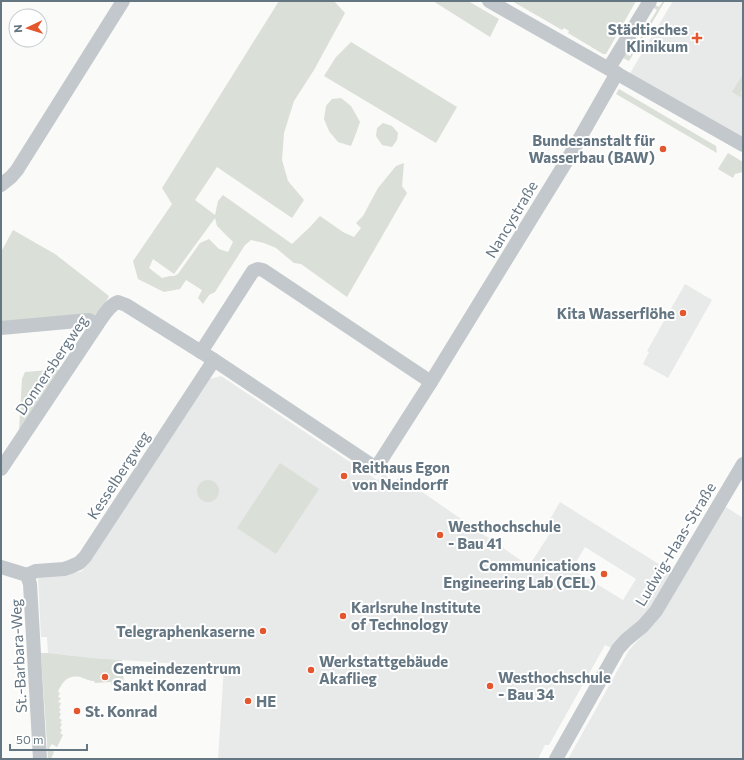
<svg xmlns="http://www.w3.org/2000/svg" width="744" height="760" viewBox="0 0 744 760" font-family="Commissioner,sans-serif">
<rect width="100%" height="100%" fill="#fafaf8"/>
<!-- built -->
<g fill="#e8e9e9" fill-rule="evenodd">
<polygon points="673,1 743,1 743,137 721,127 629,75"/>
<polygon points="685,284 712,300 668,378 643,364 649,352 647,351"/>
<path d="M221,376L377,480L384,474L395,482L399,476L529,566L554,527L549,521L560,502L673,573L651,610L613,649L605,645L549,745H545L538,759H218L224,667L93,658L48,653L47,637H41L38,575L79,572L82,571L114,525L210,379ZM585,547L636,579L623,600L572,569Z"/>
<polygon points="723,505 743,518 743,759 568,759 629,650 648,630"/>
</g>
<!-- green -->
<g fill="#dadfd7" fill-rule="evenodd">
<path d="M279,1H334L345,13L314,70L294,101L284,133L282,160L288,181L304,200L292,218L217,167L195,200L215,215L218,201L223,195L292,244L310,227L320,216L343,232L354,237L361,228L356,223L363,216L378,188L396,166L404,163L402,186L407,193L347,297L301,264L294,263L276,248L264,243L251,240L245,245L215,292L209,295L203,304L198,298L202,290L186,280L180,289L164,292L138,279L133,261L172,204L162,188ZM215,218L217,226L233,242L228,252L219,249L209,239L200,243L178,274L174,276H170L162,278L149,268L153,259L174,274Z"/>
<polygon points="433,1 468,1 499,19 490,37"/>
<polygon points="512,1 636,1 606,54 603,54 568,33 569,31 564,28 562,30"/>
<polygon points="663,1 665,1 629,61 621,57 624,53 630,56 637,43 632,40 634,37 639,40 647,27 642,23 644,20 649,23 657,10 652,7 654,4 659,7"/>
<polygon points="351,42 457,107 436,143 324,76 336,57"/>
<polygon points="743,74 743,90 742,90 740,94 742,95 741,97 732,92"/>
<polygon points="619,89 716,146 717,153 616,94"/>
<polygon points="341,98 351,106 360,122 355,136 351,146 338,142 329,131 324,119 326,106 332,99"/>
<polygon points="383,123 392,126 398,133 397,140 392,147 382,145 376,136 377,128"/>
<polygon points="728,153 743,162 743,172 735,174 733,178 718,169"/>
<polygon points="13,230 55,254 109,296 103,307 93,317 1,323 1,252"/>
<polygon points="63,369 19,430 22,379 25,372"/>
<polygon points="280,463 319,489 276,554 237,528"/>
<circle cx="208" cy="491" r="11"/>
<path d="M41,653H48L93,658L122,660L124,684L112,686L111,682L95,683L94,681C89,681 87,679 83,678C70,673 62,681 58,692L60,693L58,697L61,698L58,702L61,703L59,708L61,709L59,712L61,714L59,718L62,720L60,723L62,724L60,728L62,730L60,733L63,735L57,747L52,744L49,748L54,752L51,759H48Z"/>
</g>
<g fill="none" stroke-linecap="round" stroke-linejoin="round">
<!-- minor -->
<g stroke="#c3c8cc" stroke-width="14">
<polyline points="489,1 743,145"/>
<polyline points="609,68 650,1"/>
<polyline points="1,185 11,177 17,170 59,103 123,1"/>
<polyline points="1,328 89,320 97,325"/>
<polyline points="201,352 253,271 258,269 263,270 431,382"/>
<path d="M1,469L97,325C103,317 108,306 118,302L126,305L214,360L376,468L431,382L569,157L617,73"/>
<polyline points="1,567 27,575"/>
<polyline points="27,575 36,571 64,569 70,567 79,563 85,557 214,360"/>
<polyline points="27,575 30,584 40,759"/>
<polyline points="556,759 618,649 626,640 643,626 656,611 743,464"/>
</g>
</g>
<!-- markers -->
<g fill="#e4572e" stroke="#fff" stroke-width="1.5">
<path d="M695 32h4v4h4v4h-4v4h-4v-4h-4v-4h4z"/>
<circle cx="663" cy="149" r="4"/>
<circle cx="683" cy="313" r="4"/>
<circle cx="344" cy="476" r="4"/>
<circle cx="440" cy="535" r="4"/>
<circle cx="604" cy="574" r="4"/>
<circle cx="343" cy="616" r="4"/>
<circle cx="263" cy="631" r="4"/>
<circle cx="311" cy="670" r="4"/>
<circle cx="105" cy="677" r="4"/>
<circle cx="490" cy="686" r="4"/>
<circle cx="248" cy="701" r="4"/>
<circle cx="77" cy="711" r="4"/>
</g>
<g text-anchor="middle" dominant-baseline="central" stroke-width="4" stroke-linejoin="round" paint-order="stroke">
<!-- poi labels -->
<g font-size="15" font-weight="bold" fill="#657683" stroke="#fff" text-anchor="start">
<text x="688" y="29" text-anchor="end">Städtisches<tspan x="688" dy="17">Klinikum</tspan></text>
<text x="655" y="140" text-anchor="end">Bundesanstalt für<tspan x="655" dy="17">Wasserbau (BAW)</tspan></text>
<text x="675" y="313" text-anchor="end">Kita Wasserflöhe</text>
<text x="352" y="467">Reithaus Egon<tspan x="352" dy="17">von Neindorff</tspan></text>
<text x="448" y="526">Westhochschule<tspan x="448" dy="17">- Bau 41</tspan></text>
<text x="596" y="565" text-anchor="end">Communications<tspan x="596" dy="17">Engineering Lab (CEL)</tspan></text>
<text x="351" y="607">Karlsruhe Institute<tspan x="351" dy="17">of Technology</tspan></text>
<text x="255" y="631" text-anchor="end">Telegraphenkaserne</text>
<text x="319" y="661">Werkstattgebäude<tspan x="319" dy="17">Akaflieg</tspan></text>
<text x="113" y="668">Gemeindezentrum<tspan x="113" dy="17">Sankt Konrad</tspan></text>
<text x="498" y="677">Westhochschule<tspan x="498" dy="17">- Bau 34</tspan></text>
<text x="256" y="701">HE</text>
<text x="85" y="711">St. Konrad</text>
</g>
<!-- street labels -->
<g font-size="15" fill="#657683" stroke="#fff">
<text transform="translate(511 219) rotate(-59)">Nancystraße</text>
<text transform="translate(51 365) rotate(-56)">Donnersbergweg</text>
<text transform="translate(118 475) rotate(-57)">Kesselbergweg</text>
<text transform="translate(675 544) rotate(-59)">Ludwig-Haas-Straße</text>
<text transform="translate(18 656) rotate(-93)">St.-Barbara-Weg</text>
</g>
</g>
<!-- border -->
<rect width="744" height="760" fill="none" stroke="#657683" stroke-width="4"/>
<!-- north arrow -->
<g transform="translate(28 28) rotate(266)"><circle r="19" fill="#ffffff" stroke="#c1c8cd"/>
<path d="M0-3L7 15L0 10L-7 15Z" fill="#e4572e"/>
<text y="-6" font-size="11" font-weight="bold" text-anchor="middle" fill="#657683">N</text>
</g>
<!-- scale -->
<path d="M10 744v6h77v-6" fill="none" stroke="#657683" stroke-width="2"/>
<text x="16" y="744" font-size="12" fill="#657683" stroke="#ffffff" stroke-width="3" paint-order="stroke">50 m</text>
</svg>
